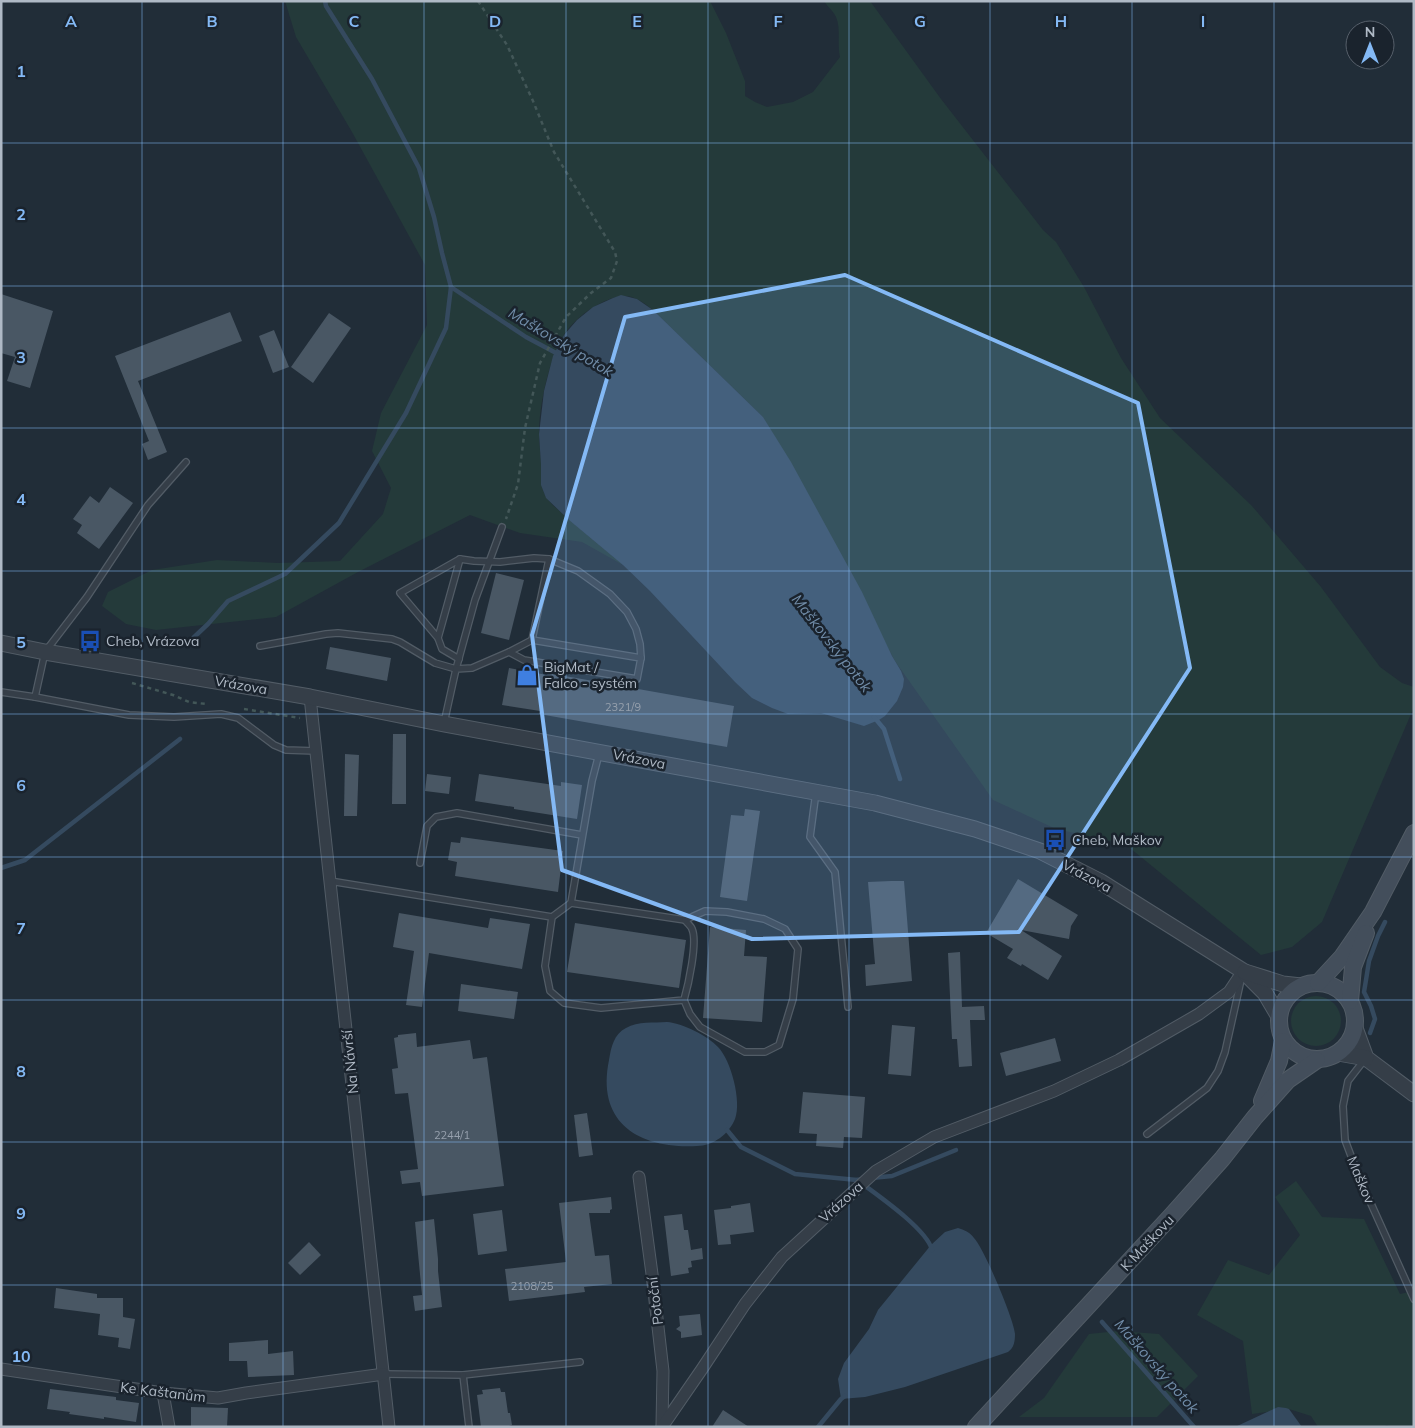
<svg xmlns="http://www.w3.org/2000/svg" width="1415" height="1428" viewBox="0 0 1415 1428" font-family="Mulish,sans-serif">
<rect width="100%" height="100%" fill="#212d38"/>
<!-- green -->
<g fill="#243a3a">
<path d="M285,1H710L726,33L745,81V96L755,102L767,107L793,102L813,92L840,57C837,44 841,28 836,17C834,12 827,6 824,1H870L941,99L1043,230L1056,242L1084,287L1121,358L1160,418L1252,506L1321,587L1380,667L1402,683L1414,687V707L1322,922L1292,947L1261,955L1125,844L1056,829L993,800L895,661L763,417L653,310C633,294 624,292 601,303C585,311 568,325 560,342C548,366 539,406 539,434C539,444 541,454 541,464C542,476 540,486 546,497C550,503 556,508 562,513C581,531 603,547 623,565L582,542L520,533L470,515L358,572L276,617L156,630L126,624L102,606L108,592L152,570L217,560L278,563L340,561L383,514L391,488L372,451L381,413L427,325L425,265L352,132L296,37Z"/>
<circle cx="1316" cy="1021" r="25"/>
<polygon points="1296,1181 1322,1217 1364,1219 1400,1294 1414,1291 1414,1427 1393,1427 1386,1425 1385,1427 1318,1427 1311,1416 1289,1409 1252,1414 1243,1341 1197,1315 1228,1260 1269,1275 1300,1235 1275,1197"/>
<polygon points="1118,1331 1159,1334 1198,1376 1157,1417 1019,1417 1044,1398 1089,1334"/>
</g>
<!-- water -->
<g fill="#354a5f">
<polygon points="621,295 637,299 653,310 763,417 791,462 862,592 892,656 901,671 904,679 903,687 897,701 885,716 879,720 864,726 821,713 788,714 772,708 752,698 735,682 650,591 623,565 569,520 546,498 541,485 541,465 539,434 544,391 553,356 564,335 577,320 593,307 613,298"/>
<path d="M667,1022C682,1023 708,1036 718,1047C731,1060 742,1102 735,1119C729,1134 713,1146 697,1146C639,1149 596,1123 609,1060C611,1047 614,1034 626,1028C638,1021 654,1023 667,1022Z"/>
<path d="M958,1228C964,1230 970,1232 974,1238C984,1248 1014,1320 1015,1334C1015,1341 1014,1348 1008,1352L905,1387L865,1397L841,1399L838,1379L844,1363L869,1329L878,1310L931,1245L945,1232Z"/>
<polygon points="1278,1407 1286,1408 1289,1409 1302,1427 1235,1427"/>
</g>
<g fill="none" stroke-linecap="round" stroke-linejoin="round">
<!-- stream -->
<g stroke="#354a5f" stroke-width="4.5">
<polyline points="325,1 326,6 372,79 419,168 434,217 442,253 451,287 526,337 558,354"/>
<polyline points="191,640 208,624 228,601 285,574 339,523 406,413 446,328 451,287"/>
<polyline points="874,717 884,729 900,779"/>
<polyline points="1,868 25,860 180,739"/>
<polyline points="1370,1033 1375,1019 1371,1006 1364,992 1366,980 1369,961 1378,936 1385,922"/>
<polyline points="727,1130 741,1147 795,1174 857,1180"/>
<polyline points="871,1178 892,1176 956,1150"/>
<path d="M863,1179L857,1180C876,1194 927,1229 932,1250"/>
<polyline points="1102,1322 1194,1427"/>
<polyline points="818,1427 841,1399 845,1396"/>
</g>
</g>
<!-- building -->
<g fill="#495764">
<polygon points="1,294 53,311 30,388 7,381 15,357 1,353"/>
<polygon points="230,312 242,341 138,381 167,452 148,460 142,444 149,441 115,356"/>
<polygon points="329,313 351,328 313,383 291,367"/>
<polygon points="274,330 289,367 273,373 259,336"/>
<polygon points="110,487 133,503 99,549 77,533 82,525 73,519 90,496 99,503"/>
<polygon points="496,573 524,580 509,640 481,633"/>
<polygon points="330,647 391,658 387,681 326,669"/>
<polygon points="509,668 547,675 548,673 734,706 727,747 539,714 540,711 502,705"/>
<polygon points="393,734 406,734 406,804 392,804"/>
<polygon points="345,754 359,755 357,816 344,816"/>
<polygon points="427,774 451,777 449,794 425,791"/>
<polygon points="479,774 561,786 561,782 582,785 577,819 514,809 514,807 475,801"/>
<polygon points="745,809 760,811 747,901 720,897 731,815 744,816"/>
<polygon points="461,837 563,851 558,892 455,876 457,862 448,860 451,842 460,843"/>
<polygon points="1018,879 1078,915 1071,926 1069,939 1021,930 1062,956 1048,980 1022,964 1021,966 1007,958 1013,949 986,933"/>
<polygon points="891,881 904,881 912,981 866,986 865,965 875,964 868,882"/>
<polygon points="399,913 488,928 490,918 530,924 522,969 429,953 422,1007 406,1005 414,951 393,947"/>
<polygon points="575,923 686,940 679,988 567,972"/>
<polygon points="710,927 746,930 744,956 767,957 762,1022 703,1018"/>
<polygon points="960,952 962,1007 984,1006 985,1020 970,1020 972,1066 959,1067 957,1039 952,1039 948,953"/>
<polygon points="461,984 518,992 514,1019 458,1011"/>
<polygon points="892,1025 915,1027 911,1076 888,1074"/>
<polygon points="416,1033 417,1047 470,1040 473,1059 487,1057 504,1186 422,1196 420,1182 402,1184 400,1171 418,1169 408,1093 395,1094 392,1069 398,1068 394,1038 398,1037 398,1035"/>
<polygon points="1055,1038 1061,1061 1006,1076 1000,1053"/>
<polygon points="803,1092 865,1097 862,1138 844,1137 843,1148 816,1146 817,1134 799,1133"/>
<polygon points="587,1113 593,1155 579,1157 574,1115"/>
<polygon points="611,1197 612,1209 610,1210 610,1213 589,1213 595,1256 609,1255 612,1284 584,1287 585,1292 509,1301 505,1269 566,1262 559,1203"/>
<polygon points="750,1203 754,1232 730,1235 731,1244 718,1245 714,1210 731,1208 731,1206"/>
<polygon points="502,1210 507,1251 478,1255 473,1214"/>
<polygon points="682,1214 684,1230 688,1230 691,1250 702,1248 703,1259 691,1261 692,1267 688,1268 689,1273 671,1276 664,1216"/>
<polygon points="434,1219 438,1259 438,1271 442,1307 415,1311 413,1296 422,1295 415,1222"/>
<polygon points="309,1242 321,1255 300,1275 288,1263"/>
<polygon points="56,1288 97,1294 97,1298 123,1298 123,1317 135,1319 130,1349 118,1347 119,1338 98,1335 100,1314 54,1308"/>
<polygon points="700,1314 702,1335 681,1338 681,1332 676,1329 680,1326 679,1316"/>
<polygon points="268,1340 268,1354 293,1351 294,1375 248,1377 247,1361 229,1361 229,1343"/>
<polygon points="500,1388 501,1392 505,1392 508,1413 510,1413 512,1425 509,1426 509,1427 481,1427 477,1395 483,1394 482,1390"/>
<polygon points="50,1389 116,1397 116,1400 139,1403 136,1422 104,1417 104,1419 69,1414 70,1412 47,1409"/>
<polygon points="191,1407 228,1408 227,1427 191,1427"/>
<polygon points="723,1410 749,1427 712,1427"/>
</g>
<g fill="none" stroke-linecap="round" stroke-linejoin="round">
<!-- service casing -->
<g stroke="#525c66" stroke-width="8">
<g id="service">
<polyline points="460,559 474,561 500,562 534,558 549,559"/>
<polyline points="438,638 460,559 400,593 438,638 442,649 459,659"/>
<polyline points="532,640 549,559 578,571 610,594 627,612 636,629 640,644 641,658"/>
<polyline points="260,646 326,634 338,633 392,639 400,642 435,663 456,669 475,600 502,527"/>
<polyline points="1,692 35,697 129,715 174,717 221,714 238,718 274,745 286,750 316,751"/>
<polyline points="35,697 45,652 87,597 148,505 186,462"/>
<polyline points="444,723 456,669 472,668 509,652 532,640 641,658 637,679 524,660 509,652"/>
<polyline points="816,792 810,837 835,872 848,1007"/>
<polyline points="420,863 427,826 436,817 457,813 582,835"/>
<polyline points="330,881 552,917"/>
<path d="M571,903L685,920C687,923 691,926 692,929C698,942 688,986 684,1000L601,1008L564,1003L550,991L545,966L552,917Z"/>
<polyline points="571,903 592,781 599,754"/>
<polyline points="684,1000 690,1014 700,1027 745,1052 765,1052 779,1045 793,999 798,949 785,929 764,919 727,912 705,911 685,920"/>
<polyline points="1365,1059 1348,1081 1343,1106 1345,1140 1359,1177 1414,1299"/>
<polyline points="1147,1134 1207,1088 1218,1071 1225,1052 1241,980"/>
<polyline points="384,1374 463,1375 580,1362"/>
<polyline points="463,1375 469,1427"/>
</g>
</g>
<!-- minor casing -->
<g stroke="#525c66" stroke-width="13">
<g id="minor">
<polyline points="310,697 389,1427"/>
<polyline points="639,1177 652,1274 663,1371 662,1425"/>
<polyline points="1,1369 163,1393 218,1398 246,1393 384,1374"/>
<polyline points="163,1393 169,1427"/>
<polyline points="662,1427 702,1369 745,1304 782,1257 876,1171 934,1137 1054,1091 1119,1060 1199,1014 1229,992 1243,971"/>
</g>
</g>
<!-- tertiary casing -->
<g stroke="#525c66" stroke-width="17">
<g id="tertiary">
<polyline points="1,643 45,652 310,697 444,724 875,803 975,829 1040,851 1101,882 1243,971 1265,993 1278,1015"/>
<polyline points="1245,972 1283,984 1301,986"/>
<polyline points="1355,1028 1366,1058 1414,1094"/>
<polyline points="1338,1053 1366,1058"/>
</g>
</g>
<!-- secondary casing -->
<g stroke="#525c66" stroke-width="18">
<g id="secondary">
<circle cx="1317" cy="1021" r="38"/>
<polyline points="1318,983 1342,957 1373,912 1414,833"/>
<polyline points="1350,1001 1353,967 1366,933"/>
<polyline points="1262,1101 1279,1061 1283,1041"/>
<polyline points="976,1427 1172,1215 1222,1159 1255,1117 1288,1080 1317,1060"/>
</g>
</g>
<!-- path -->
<g stroke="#435758" stroke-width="2.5" stroke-dasharray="4 4" stroke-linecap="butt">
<polyline points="478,1 507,45 533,101 554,152 615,252 617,261 611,278 591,293 566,317 540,363 525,428 518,484 506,519"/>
<polyline points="132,683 173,695 189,702 206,704"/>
<polyline points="244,709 300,718"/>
</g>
<!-- service -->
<use href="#service" stroke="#353e48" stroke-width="5.5"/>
<!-- minor -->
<use href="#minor" stroke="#353e48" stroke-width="11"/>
<!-- tertiary -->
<use href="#tertiary" stroke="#353e48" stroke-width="15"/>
<!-- secondary -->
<use href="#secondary" stroke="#434e5b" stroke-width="16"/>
</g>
<!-- marked area -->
<path fill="#84b9f5" fill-opacity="0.2" stroke="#84b9f5" stroke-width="4" stroke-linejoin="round" d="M845,275L1138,403L1190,668L1019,932L752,939L562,870L532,635L625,317Z"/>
<!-- grid -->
<path fill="none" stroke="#84b9f5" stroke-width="1" stroke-opacity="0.55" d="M142,1V1427M283,1V1427M424,1V1427M566,1V1427M708,1V1427M849,1V1427M990,1V1427M1132,1V1427M1274,1V1427M1,143H1414M1,286H1414M1,428H1414M1,571H1414M1,714H1414M1,857H1414M1,1000H1414M1,1142H1414M1,1285H1414"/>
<!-- icons -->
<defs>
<g id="bus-bare" transform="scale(1.725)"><path d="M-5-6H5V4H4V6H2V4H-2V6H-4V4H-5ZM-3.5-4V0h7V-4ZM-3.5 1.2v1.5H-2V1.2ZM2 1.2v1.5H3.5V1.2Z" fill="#1a4fb4" stroke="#1a232d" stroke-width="2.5" paint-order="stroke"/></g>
<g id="shop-bare" transform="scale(1.725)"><path d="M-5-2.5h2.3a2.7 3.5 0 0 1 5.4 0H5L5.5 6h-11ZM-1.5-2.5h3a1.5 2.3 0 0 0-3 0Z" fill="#3f7fe0" stroke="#1a232d" stroke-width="2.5" paint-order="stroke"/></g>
</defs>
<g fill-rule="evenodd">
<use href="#bus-bare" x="90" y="641"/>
<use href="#shop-bare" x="527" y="675"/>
<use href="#bus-bare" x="1055" y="840"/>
</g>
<g text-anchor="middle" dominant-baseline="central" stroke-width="5" stroke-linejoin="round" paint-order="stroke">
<!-- number labels -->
<g font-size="11" fill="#96a0ad">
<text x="623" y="707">2321/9</text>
<text x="452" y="1135">2244/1</text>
<text x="532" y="1286">2108/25</text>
</g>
<!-- poi labels -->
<g font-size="14" fill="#afb9c5" stroke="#1a232d" text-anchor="start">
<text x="106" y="641">Cheb, Vrázova</text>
<text x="544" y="667">BigMat /<tspan x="544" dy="16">Falco - systém</tspan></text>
<text x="1072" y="840">Cheb, Maškov</text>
</g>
<!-- street labels -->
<g font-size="14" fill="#afb9c5" stroke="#1a232d">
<text transform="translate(241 685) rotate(10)">Vrázova</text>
<text transform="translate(639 759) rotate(11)">Vrázova</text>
<text transform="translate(1087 876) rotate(28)">Vrázova</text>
<text transform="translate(350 1062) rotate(-96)">Na Návrší</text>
<text transform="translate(1361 1180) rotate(67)">Maškov</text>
<text transform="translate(841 1202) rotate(-42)">Vrázova</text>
<text transform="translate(1147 1243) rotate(-47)">K Maškovu</text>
<text transform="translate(655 1301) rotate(-97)">Potoční</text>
<text transform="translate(163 1392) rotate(7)">Ke Kaštanům</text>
</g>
<!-- water labels -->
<g font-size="15" font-style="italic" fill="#708ca8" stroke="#1a232d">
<text transform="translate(561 342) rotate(31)">Maškovský potok</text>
<text transform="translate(832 643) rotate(52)">Maškovský potok</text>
<text transform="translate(1157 1366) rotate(49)">Maškovský potok</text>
</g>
</g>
<g font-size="16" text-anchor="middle" font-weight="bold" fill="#84b9f5" stroke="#1a232d" stroke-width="5" stroke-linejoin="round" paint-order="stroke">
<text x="71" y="27">A</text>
<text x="212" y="27">B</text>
<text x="354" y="27">C</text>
<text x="495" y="27">D</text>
<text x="637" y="27">E</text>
<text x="778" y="27">F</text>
<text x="920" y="27">G</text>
<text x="1061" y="27">H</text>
<text x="1203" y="27">I</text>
<text x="21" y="77">1</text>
<text x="21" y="220">2</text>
<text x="21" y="363">3</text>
<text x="21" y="505">4</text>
<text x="21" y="648">5</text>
<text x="21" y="791">6</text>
<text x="21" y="934">7</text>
<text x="21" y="1077">8</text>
<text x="21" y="1219">9</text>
<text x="21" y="1362">10</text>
</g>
<!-- border -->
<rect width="1415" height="1428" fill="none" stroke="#afb9c5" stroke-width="5"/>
<!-- north arrow -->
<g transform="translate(1370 45)"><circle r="24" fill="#1a232d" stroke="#565f6a"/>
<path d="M0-4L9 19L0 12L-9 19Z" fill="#84b9f5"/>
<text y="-8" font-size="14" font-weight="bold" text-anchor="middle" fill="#afb9c5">N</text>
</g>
</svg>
